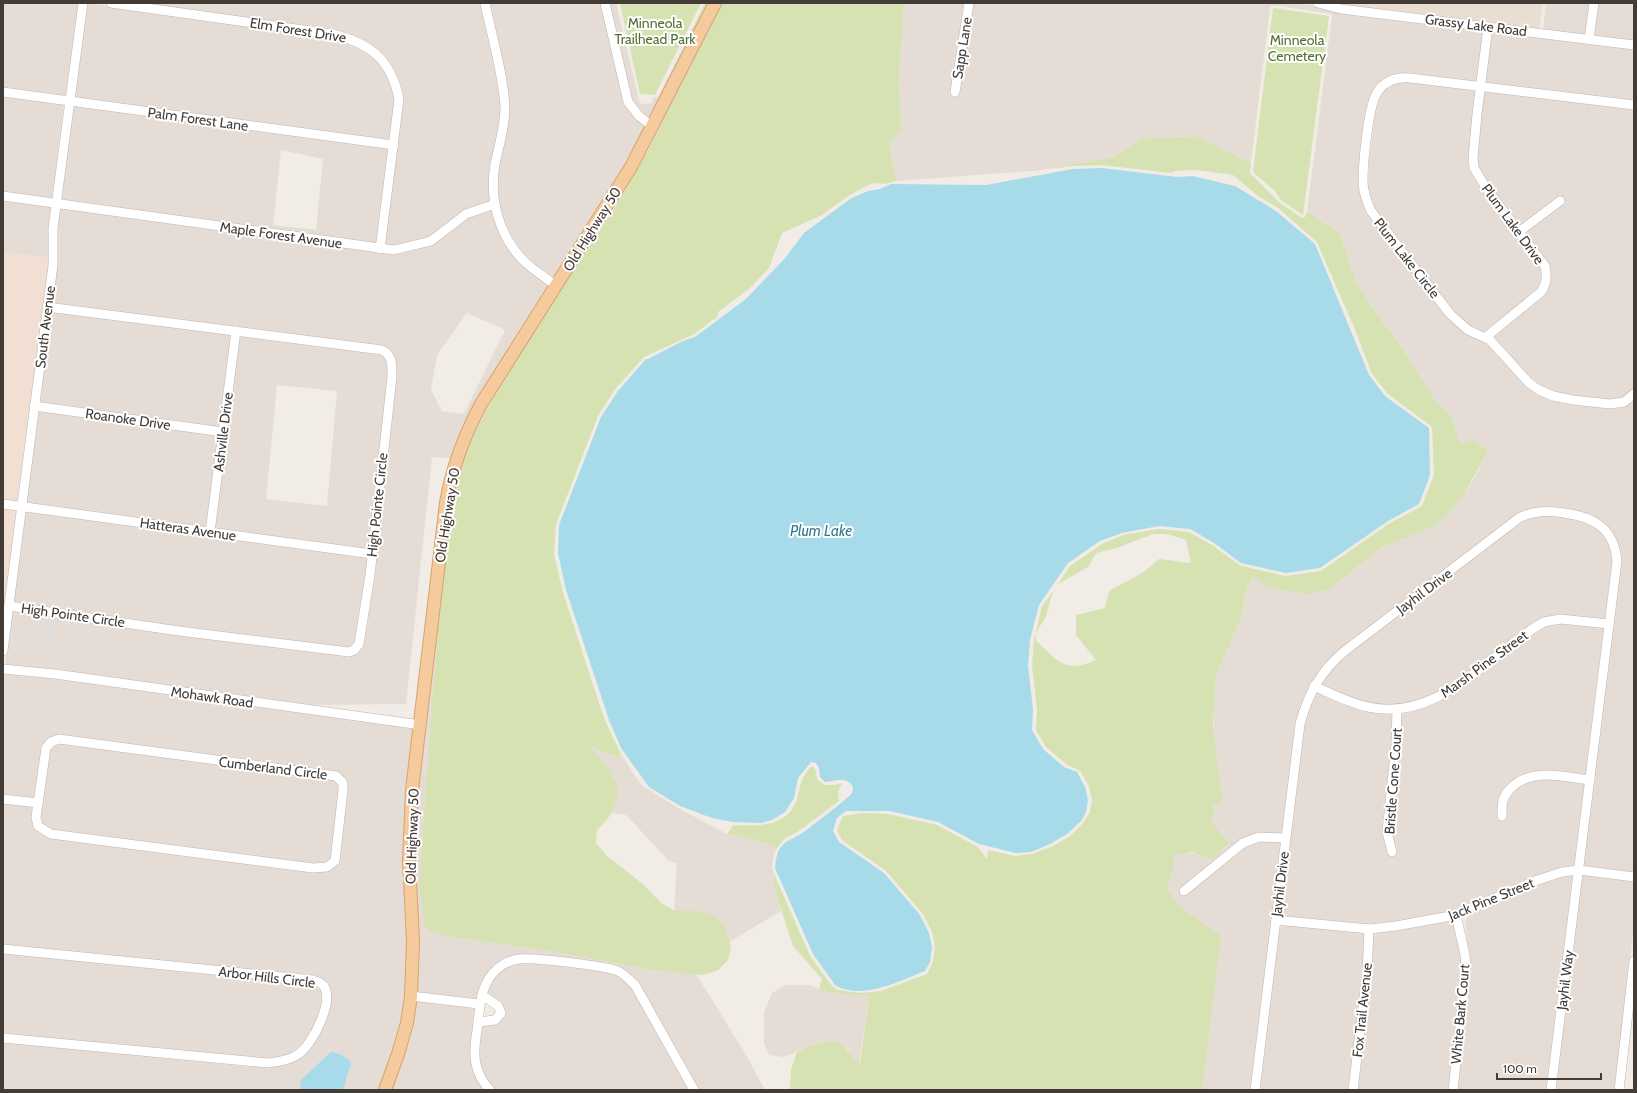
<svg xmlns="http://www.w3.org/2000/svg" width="1637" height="1093" viewBox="0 0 1637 1093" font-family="Cabin,sans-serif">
<rect width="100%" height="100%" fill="#f1ece6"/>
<!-- residential -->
<g fill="#e5ddd5" fill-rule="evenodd">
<polygon points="3,3 79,3 65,97 3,88"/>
<polygon points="87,3 332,37 360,46 376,59 389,78 395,99 390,141 73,98"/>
<polygon points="136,3 480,3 494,66 501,107 500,119 489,180 490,201 464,211 429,238 403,246 384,246 403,99 397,76 383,55 364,41 333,30"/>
<polygon points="489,3 601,3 624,103 637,118 647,127 627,166 555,281 522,252 508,231 498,203 497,181 508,120"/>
<polygon points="609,3 616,3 640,104 652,103 653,98 658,97 685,43 688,46 651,120 631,101"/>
<polygon points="904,3 964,3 950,95 958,96 973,3 1295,3 1483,30 1476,82 1402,73 1395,75 1375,88 1368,103 1361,160 1368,213 1447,316 1466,333 1486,342 1519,377 1573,404 1634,400 1634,873 1583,867 1620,568 1599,520 1581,512 1551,508 1535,508 1325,664 1305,694 1296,723 1282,834 1258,833 1241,840 1178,891 1184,896 1239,850 1260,840 1281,841 1251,1090 1202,1090 1220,936 1179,906 1167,888 1173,871 1173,853 1184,854 1222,851 1229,843 1210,822 1214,814 1214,702 1216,675 1241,618 1246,591 1253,576 1268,588 1284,590 1352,571 1370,554 1382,547 1431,528 1447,515 1463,496 1475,477 1488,451 1460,444 1452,417 1437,403 1400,345 1378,316 1356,282 1340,233 1307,212 1332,16 1331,14 1274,5 1270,7 1251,163 1196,136 1142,139 1116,157 1033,171 896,181 889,142 894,139 901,129 899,74"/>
<polygon points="1546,3 1590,3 1586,35 1543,30"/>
<polygon points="1598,3 1634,3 1634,41 1594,36"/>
<polygon points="1491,31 1634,48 1634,101 1484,83"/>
<polygon points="1402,81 1475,89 1471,169 1485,192 1541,267 1543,279 1538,289 1485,333 1470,327 1453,312 1375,210 1368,190 1369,161 1376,104 1386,88"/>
<polygon points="1483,90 1634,109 1634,388 1622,398 1609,400 1574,397 1545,389 1532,380 1502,346 1492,337 1548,289 1551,275 1549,265 1525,232 1566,202 1561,197 1520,226 1491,189 1478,168 1477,158"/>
<polygon points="3,96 64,104 52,199 3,193"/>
<path d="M72,105L389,148L376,245L60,200ZM281,150L323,159L316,230L273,225Z"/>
<polygon points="3,200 52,206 50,258 3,252"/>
<path d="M59,207L394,254L405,253L433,245L468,217L492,208L496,222L551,287L452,458L432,457L406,704L301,705L5,666L12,610L356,653L363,645L366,633L374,575L396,377V366L392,354L52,304L58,254L57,229ZM467,313L505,330L464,414L442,411L431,390L437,355Z"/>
<polygon points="51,311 231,334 219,428 38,403"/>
<path d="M239,335L381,354L387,360L388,376L368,550L214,529ZM277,385L337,391L327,506L266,499Z"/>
<polygon points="519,351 467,447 445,936 551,951 651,970 696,974 745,1053 765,1090 699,1090 638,983 627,973 509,958 478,994 476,1001 415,993 413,860 416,791 450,504 471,432"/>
<polygon points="38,410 218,435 206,528 25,504"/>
<polygon points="24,511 368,557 360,618 354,645 348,648 180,627 13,603"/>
<polygon points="1546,514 1587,521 1601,532 1606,539 1612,554 1613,561 1606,620 1560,615 1448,687 1423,700 1396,707 1359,701 1320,685 1342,658 1522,521 1529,517"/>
<polygon points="1560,622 1605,627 1586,776 1537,771 1499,800 1498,819 1506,820 1507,801 1510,794 1523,783 1546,778 1585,783 1575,866 1455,912 1427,918 1369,925 1289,918 1281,911 1304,725 1316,691 1369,711 1393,714 1392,744 1383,831 1389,856 1396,855 1391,831 1401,713 1426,706 1452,694 1538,629 1546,625"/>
<polygon points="5,673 55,677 416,728 409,965 403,1023 381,1090 3,1090 3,1041 250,1067 269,1067 313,1044 325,1022 328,986 3,945 3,802 34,806 34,828 42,835 51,838 288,868 338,862 348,790 347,783 344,777 339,773 330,770 150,749 49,739 42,747 35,799 3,795 3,686"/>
<polygon points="59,743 334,779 339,784 339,790 331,859 326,863 313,864 52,831 42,826 40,817 50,749 51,747"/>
<polygon points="591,747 617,758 621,754 641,785 678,808 727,834 775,846 772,868 774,874 774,888 781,911 729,942 727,930 699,911 674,911 677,864 668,860 626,815 611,813 615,804 614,777"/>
<polygon points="1574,874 1547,1090 1457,1090 1470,972 1465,920 1474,913 1536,884"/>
<polygon points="1582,874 1634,880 1634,925 1615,1090 1555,1090"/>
<polygon points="1453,920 1461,955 1462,971 1449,1090 1357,1090 1371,974 1373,937 1379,932 1429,925"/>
<polygon points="1285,925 1361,932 1365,937 1364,962 1349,1090 1259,1090 1279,928"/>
<polygon points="3,952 312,983 319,986 322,991 321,1005 314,1028 301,1046 284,1056 267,1060 3,1034"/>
<polygon points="528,962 605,971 616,974 631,987 690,1090 494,1089 484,1076 478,1058 482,1025 499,1022 505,1013 502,1004 487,994 490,984 499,972 512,965"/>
<polygon points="786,985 811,985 825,992 869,995 859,1065 847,1049 827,1041 820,1042 784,1057 769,1055 764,1043 764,1013 772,993"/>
<polygon points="414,1000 475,1007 470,1058 476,1079 484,1090 389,1090"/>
</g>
<!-- commercial -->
<g fill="#f2dfd3">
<polygon points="3,252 50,258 17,502 3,500"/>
<polygon points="3,507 16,509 3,618"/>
</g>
<!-- education -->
<polygon fill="#e9ded1" points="1330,3 1543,3 1539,33"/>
<!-- green -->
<g fill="#d6e2b2">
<polygon points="620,3 701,3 655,95 640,94"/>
<polygon points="705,3 710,3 688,46 685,43"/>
<path d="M719,3H904L899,74L901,129L894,139L889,142L896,181L884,184L872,183L848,196L822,215L782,233L769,268L750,288L718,312L717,317L694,334L644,357L615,389L598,416L556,524L554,554L563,593L605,721L621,754L618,758L591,747C598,757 609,767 614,778C623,796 612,818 597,830L596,843L606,855L644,885L661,903L675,911H699L715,917L727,930L731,947L728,960L718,970L704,975L651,970L551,951L445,936L431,931L425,927L419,885L437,638L452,503L467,447L519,351L612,212L649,149L678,84Z"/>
<polygon points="1273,8 1329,16 1303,215 1282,201 1275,191 1253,172"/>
<path d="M1196,136L1251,163L1250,173L1280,203L1302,218L1305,217L1307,212L1340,233L1356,282L1378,316L1400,345L1437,403L1452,417L1460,444L1472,440L1488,451L1486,455L1463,496L1447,515L1431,528L1382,547L1329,589L1309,594L1268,588L1253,576L1246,591L1241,618L1216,675L1213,726L1222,803L1213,805L1214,814L1211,822L1229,843L1216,856L1211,859L1192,852L1177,855L1173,853V871L1167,888L1179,906L1221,936L1202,1090H790L791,1069L797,1052C813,1045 833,1033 847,1050C852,1055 855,1060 860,1064L869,996L825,992L819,989L822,979L793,946L774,888V874L810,956L832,986L837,990L860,993L881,991L927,974L933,962L935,946L932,932L923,914L886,871L842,840L837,830L843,816L862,813L888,814L937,825L978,847L987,859L988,850L1015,856L1032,854L1051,847L1069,837L1083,823L1090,812L1092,800L1089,786L1080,771L1066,764L1046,747L1036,730L1037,709L1032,666L1034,640L1042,606L1053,591L1046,616L1036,633V641C1058,661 1065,674 1096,660L1076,635V615L1105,608L1109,591L1144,572L1159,559L1191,563L1186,540L1167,534H1153L1117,548L1096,553L1088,567L1058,584L1070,566L1102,544L1123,535L1159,529L1189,532L1212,545L1241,566L1285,576L1321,571L1390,523L1422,506L1434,475L1432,427L1388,394L1372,374L1354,327L1317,242L1278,208L1258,196L1233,175L1196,170L1175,171L1171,173L1102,165L1073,166L1033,171L1115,157L1142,139Z"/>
<path d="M812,766L815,769L817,779L824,785H834L842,783L838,792L839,801L799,831L784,839L775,851V846L727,834L733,825C756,826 788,828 797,799C801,785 801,776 812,766Z"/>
</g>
<!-- parking -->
<polygon fill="#e0dddb" points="36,621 56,623 54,640 40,638 41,630 35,630"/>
<!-- water -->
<g fill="#a7dbe9">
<path d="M1102,168L1177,177L1193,176L1235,186L1276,211L1315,244L1369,375L1385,396L1429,428L1430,475L1419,504L1388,521L1320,568L1286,573L1241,563L1214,543L1190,529L1159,526L1122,533L1100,541L1068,563L1039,605L1030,640L1028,666L1033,709L1032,730L1043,749L1064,767L1077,772L1085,787L1088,800L1086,812L1081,821L1067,834L1050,844L1031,852L1016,853L979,844L938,822L889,811H846L837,818L833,831L839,842L884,873L920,915L929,933L932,947L930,962L925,971C899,981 862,1001 835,985L813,954L775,868C776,861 776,853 781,847C787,840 794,838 801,834C808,829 850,797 852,793C855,786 850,781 843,780C837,779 832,782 825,782L820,777L819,768L816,763L811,762L798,778L794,798L785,812L772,820L761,823L733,822L712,818L680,806L649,787L621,748L609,720L566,590L558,553L559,525L601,417L618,391L646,359H648L683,341L695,337L746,299L786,257L804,233L850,199L868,191L880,189L891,184L986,185L1073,169Z"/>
<path d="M331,1052C338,1053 348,1057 351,1063L343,1090H300L301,1080Z"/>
</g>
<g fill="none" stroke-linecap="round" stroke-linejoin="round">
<!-- minor casing -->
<g stroke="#bfb5ad" stroke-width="10">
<g id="minor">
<path d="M111,3L332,34C370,43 391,59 399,99L380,249"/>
<path d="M485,3C492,37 503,73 505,107C505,127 499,145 495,164C489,199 499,237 525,262C535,271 546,278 556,286"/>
<polyline points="605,3 628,102 639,116 652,126"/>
<polyline points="1318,3 1341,9 1634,45"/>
<polyline points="1589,39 1594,3"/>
<polyline points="3,92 394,145"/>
<polyline points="955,92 969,3"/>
<path d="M1634,105L1410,78C1398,77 1386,80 1378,91C1368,104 1363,164 1363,182C1363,192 1367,202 1371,211L1450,314L1468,330L1490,340L1529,383L1539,390L1553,396L1573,400L1610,404L1624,402L1634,394"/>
<polyline points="3,196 394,250 431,241 466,214 495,204"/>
<polyline points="1520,231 1560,201"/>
<path d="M1486,337L1541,292C1547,283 1547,276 1545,266L1488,191L1474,168L1473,158L1477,114L1488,27"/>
<polyline points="34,406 223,432"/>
<polyline points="3,504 372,554"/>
<polyline points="210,532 236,331"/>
<path d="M9,606L179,631L349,652L354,650L359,644L370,575L392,377C392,365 393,356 382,350L47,307"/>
<polyline points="3,651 53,265 53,228 83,3"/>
<polyline points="3,669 55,674 421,725"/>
<path d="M1314,686C1332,694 1349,703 1368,707C1440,723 1488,653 1544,622L1560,619L1609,624"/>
<polygon points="59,739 336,776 343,783 343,790 335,861 327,867 313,868 51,834 38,826 36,817 46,748 51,742"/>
<polyline points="3,799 38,803"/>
<path d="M1502,816C1502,811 1502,805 1503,801C1504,796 1508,791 1511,788C1532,767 1564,777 1590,780"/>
<polyline points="1392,852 1387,832 1396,744 1397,710"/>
<polyline points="1184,891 1243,843 1259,837 1285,838"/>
<polyline points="1276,920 1369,929 1396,926 1456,915 1535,881 1562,872 1579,870 1634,877"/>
<path d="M3,949L313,980C317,981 321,983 324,986C334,1002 313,1042 300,1053C291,1060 279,1062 268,1063L3,1038"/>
<polyline points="411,996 479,1004"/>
<polyline points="478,1022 495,1020 501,1013 498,1006 482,995"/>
<path d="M490,1090C473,1072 473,1054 477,1031C480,1009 479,985 497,969C503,964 511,960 519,959C533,957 606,966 618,971C624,974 630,980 635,985L694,1090"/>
<path d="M1255,1090L1300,724C1308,694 1321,670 1346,650L1519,518C1534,510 1547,511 1564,513C1594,517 1614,528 1617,561L1551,1090"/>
<polyline points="1353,1090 1367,974 1369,929"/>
<polyline points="1453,1090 1466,971 1465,955 1456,915"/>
<polyline points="1619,1090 1634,961"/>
</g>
</g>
<!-- major casing -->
<g stroke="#d8a36d" stroke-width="14">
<path id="major" d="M385,1090L398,1054L407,1023L411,996L413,941L409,860L412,790L446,503C452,467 464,436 481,404L631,167L715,3"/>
</g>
<!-- minor -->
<use href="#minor" stroke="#fff" stroke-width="9"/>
<!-- major -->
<use href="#major" stroke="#f5ca9c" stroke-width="12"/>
</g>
<g text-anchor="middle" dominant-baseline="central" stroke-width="4" stroke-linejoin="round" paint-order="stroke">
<!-- park labels -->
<g font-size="14" fill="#546f2f" stroke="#fff">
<text x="655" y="23">Minneola<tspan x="655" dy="16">Trailhead Park</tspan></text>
<text x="1297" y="40">Minneola<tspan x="1297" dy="16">Cemetery</tspan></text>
</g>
<!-- street labels -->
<g font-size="14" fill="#433c36" stroke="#fff">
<text transform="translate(1476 25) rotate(7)">Grassy Lake Road</text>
<text transform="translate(298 30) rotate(9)">Elm Forest Drive</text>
<text transform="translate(962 48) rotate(-81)">Sapp Lane</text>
<text transform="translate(198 119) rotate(8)">Palm Forest Lane</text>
<text transform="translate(1513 224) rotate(54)">Plum Lake Drive</text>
<text transform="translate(592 229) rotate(-58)">Old Highway 50</text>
<text transform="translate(281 235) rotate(8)">Maple Forest Avenue</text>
<text transform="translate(1407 258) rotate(52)">Plum Lake Circle</text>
<text transform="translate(45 327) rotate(-83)">South Avenue</text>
<text transform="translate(128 419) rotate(8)">Roanoke Drive</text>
<text transform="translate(223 432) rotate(-83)">Ashville Drive</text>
<text transform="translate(377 505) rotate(-84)">High Pointe Circle</text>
<text transform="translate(447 515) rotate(-81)">Old Highway 50</text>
<text transform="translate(188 529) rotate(8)">Hatteras Avenue</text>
<text transform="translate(1424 591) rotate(-37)">Jayhil Drive</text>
<text transform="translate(73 615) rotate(8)">High Pointe Circle</text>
<text transform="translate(1484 664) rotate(-36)">Marsh Pine Street</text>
<text transform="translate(212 697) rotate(8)">Mohawk Road</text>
<text transform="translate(273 768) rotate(7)">Cumberland Circle</text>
<text transform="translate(1393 781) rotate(-86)">Bristle Cone Court</text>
<text transform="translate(412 836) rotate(-88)">Old Highway 50</text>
<text transform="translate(1280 884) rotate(-83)">Jayhil Drive</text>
<text transform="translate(1491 899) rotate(-22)">Jack Pine Street</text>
<text transform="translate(267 977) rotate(7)">Arbor Hills Circle</text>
<text transform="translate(1565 980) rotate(-83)">Jayhil Way</text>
<text transform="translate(1362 1010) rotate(-84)">Fox Trail Avenue</text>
<text transform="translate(1460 1014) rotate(-85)">White Bark Court</text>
</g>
<!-- water labels -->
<g font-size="15" font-style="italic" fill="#347a8f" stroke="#fff">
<text x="821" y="531">Plum Lake</text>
</g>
</g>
<!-- border -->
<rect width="1637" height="1093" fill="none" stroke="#433c36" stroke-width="8"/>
<!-- scale -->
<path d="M1497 1073v6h104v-6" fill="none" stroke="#433c36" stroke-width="2"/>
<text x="1503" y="1073" font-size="12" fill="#433c36" stroke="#ffffff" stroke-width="3" paint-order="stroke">100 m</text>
</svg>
